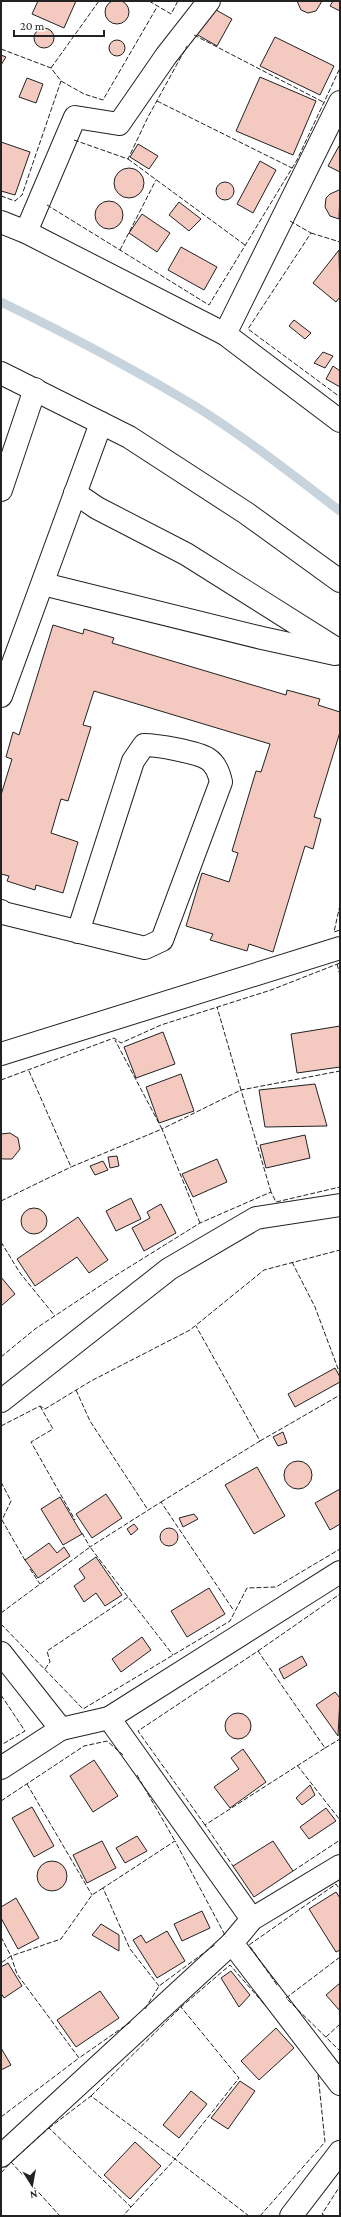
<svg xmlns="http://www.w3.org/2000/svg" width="341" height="2217" viewBox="0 0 341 2217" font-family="'Crimson Pro',serif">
<rect width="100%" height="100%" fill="#fff"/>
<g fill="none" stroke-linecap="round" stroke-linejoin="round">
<!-- stream -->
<path stroke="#c7d3dd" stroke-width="9" d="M1,302C67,334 132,368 195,406C246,438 293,475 340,511"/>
</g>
<!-- building -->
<g fill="#f3c9c0" stroke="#222">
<circle cx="117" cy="12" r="12"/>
<polygon points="38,1 76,1 64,28 32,14"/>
<polygon points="297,1 322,1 316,11 308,13 301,10"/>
<polygon points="333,1 340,1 340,11 330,6"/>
<polygon points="211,7 232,19 217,46 196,34"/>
<circle cx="44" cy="38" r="10"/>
<polygon points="275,37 334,66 320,95 260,66"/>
<circle cx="117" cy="48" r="8"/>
<polygon points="1,55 6,57 1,65"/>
<polygon points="260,77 316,101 293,155 236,131"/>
<polygon points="27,78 43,84 36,103 19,97"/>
<polygon points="1,142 30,152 15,195 1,191"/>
<polygon points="138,144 158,156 149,169 130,157"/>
<polygon points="339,146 340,147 340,172 328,166"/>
<polygon points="260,161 276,170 253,213 237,204"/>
<circle cx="129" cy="183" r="15"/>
<circle cx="225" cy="191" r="9"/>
<polygon points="339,190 340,191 339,219 330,216 325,207 326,198 330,194"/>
<circle cx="109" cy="215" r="14"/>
<polygon points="179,202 201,219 189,231 169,215"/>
<polygon points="142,214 170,233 157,252 129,233"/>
<polygon points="181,247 217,267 204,290 168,270"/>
<polygon points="339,250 340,297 336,302 313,283"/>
<polygon points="294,320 311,333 305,339 289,326"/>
<polygon points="323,352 333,356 325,368 314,363"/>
<polygon points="333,366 340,371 340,387 326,379"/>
<polygon points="53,625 83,634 84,629 114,638 112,643 286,695 287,690 320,699 318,705 340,712 340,732 314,817 321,819 313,849 305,846 273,952 249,944 247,951 210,940 213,934 186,926 202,873 229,882 238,853 232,851 256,771 261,772 270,744 94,691 83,725 91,727 68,801 61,799 51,833 78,842 63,893 36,885 35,890 7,881 9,876 1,874 1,795 12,759 6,757 13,732 19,735"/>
<polygon points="340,1026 340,1067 297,1073 291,1034"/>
<polygon points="163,1032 175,1064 136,1078 124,1047"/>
<polygon points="181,1074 194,1111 159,1123 146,1087"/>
<polygon points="315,1084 327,1126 265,1127 259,1090"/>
<polygon points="10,1133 18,1138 20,1149 12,1159 3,1159 1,1158 1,1134"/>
<polygon points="305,1135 310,1158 266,1168 260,1145"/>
<polygon points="117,1156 119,1166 110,1168 108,1157"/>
<polygon points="217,1159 227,1182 193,1197 182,1174"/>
<polygon points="103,1161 108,1170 95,1175 90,1166"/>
<polygon points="131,1198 141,1219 116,1231 106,1211"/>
<polygon points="161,1204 176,1233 144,1251 132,1228 150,1218 147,1212"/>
<circle cx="34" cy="1221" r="13"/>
<polygon points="78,1217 108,1260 89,1273 77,1257 35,1286 17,1259"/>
<polygon points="1,1277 15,1294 1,1306"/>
<polygon points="335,1368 340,1377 340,1382 295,1407 288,1394"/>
<polygon points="283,1432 287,1443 278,1446 273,1437"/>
<circle cx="298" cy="1475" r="14"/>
<polygon points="257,1467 285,1516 254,1534 225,1485"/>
<polygon points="340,1489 340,1524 330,1530 315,1503"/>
<polygon points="106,1494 122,1518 92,1538 76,1514"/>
<polygon points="60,1497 82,1534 63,1545 41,1509"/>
<polygon points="194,1514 198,1519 183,1527 179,1518"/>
<polygon points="134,1524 138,1529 131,1535 127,1529"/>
<circle cx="169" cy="1537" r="9"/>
<polygon points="49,1543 57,1553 64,1547 70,1556 38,1578 25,1560"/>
<polygon points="96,1557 122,1595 105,1606 96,1593 84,1602 74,1586 85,1578 79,1569"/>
<polygon points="209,1588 225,1614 187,1637 171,1611"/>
<polygon points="142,1637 151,1650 121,1672 112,1659"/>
<polygon points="302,1656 307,1665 284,1679 279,1669"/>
<polygon points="335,1692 340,1698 338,1736 316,1705"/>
<circle cx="238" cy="1726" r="13"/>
<polygon points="243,1749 266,1782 230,1808 214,1787 239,1769 231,1758"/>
<polygon points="94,1760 118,1796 93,1812 70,1776"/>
<polygon points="310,1785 315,1795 302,1805 296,1798"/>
<polygon points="32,1807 54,1846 34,1857 12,1818"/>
<polygon points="326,1808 336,1821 309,1839 300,1827"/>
<polygon points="137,1836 147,1851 125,1863 116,1848"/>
<polygon points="102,1841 116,1868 87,1883 73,1855"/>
<polygon points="273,1841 293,1871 254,1897 233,1866"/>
<circle cx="52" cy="1876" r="15"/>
<polygon points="336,1892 340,1898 340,1950 336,1952 309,1909"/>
<polygon points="16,1898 39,1938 18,1949 1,1918 1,1907"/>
<polygon points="202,1911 210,1928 182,1941 174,1924"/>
<polygon points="101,1924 119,1935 119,1951 92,1935"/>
<polygon points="167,1931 185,1961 157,1978 133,1940 141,1935 146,1943"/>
<polygon points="8,1963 22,1986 4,1998 1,1993 1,1967"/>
<polygon points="231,1971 250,1995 239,2007 221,1978"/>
<polygon points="340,1983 340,2011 326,1995"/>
<polygon points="100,1991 119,2018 76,2047 57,2020"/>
<polygon points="276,2028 294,2048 259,2080 241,2061"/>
<polygon points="1,2048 11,2065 1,2070"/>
<polygon points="240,2081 255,2091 228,2129 211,2118"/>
<polygon points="191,2091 207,2104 179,2138 163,2125"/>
<polygon points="135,2142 161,2166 130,2199 104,2175"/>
</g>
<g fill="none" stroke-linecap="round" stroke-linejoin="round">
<!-- minor casing -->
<g stroke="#222" stroke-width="24">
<g id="minor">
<polyline points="1,222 26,232 225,334 340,421"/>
<polyline points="26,232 75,117 119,124 166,56 209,1"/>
<polyline points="225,334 340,102"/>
<polyline points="1,373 129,437 246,513 340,581"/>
<polyline points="1,490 35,389"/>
<polyline points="75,493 97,508 186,554 340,651"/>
<polyline points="43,584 262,638 335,654"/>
<polyline points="1,696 101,423"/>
<path d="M1,911L3,913L145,948L162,940L221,782C219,773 216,764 208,759C197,752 157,745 144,745L133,761L78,932"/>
<polyline points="1,1054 340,948"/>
<polyline points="1,1401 169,1269 256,1218 340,1205"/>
<polyline points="1,1653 61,1729 109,1718 252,1919 232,1943 340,2084"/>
<polyline points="109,1718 340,1572"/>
<polyline points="1,1768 61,1729"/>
<polyline points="252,1919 340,1866"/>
<polyline points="1,2156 232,1943"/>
<polyline points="291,2216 340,2152"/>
</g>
</g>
<!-- minor -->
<use href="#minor" stroke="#fff" stroke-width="22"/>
<!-- fence -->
<g stroke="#222" stroke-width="1" stroke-dasharray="5 2" stroke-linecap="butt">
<polyline points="149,1 171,14 178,1"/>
<polyline points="194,35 325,103"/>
<polyline points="1,49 51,68 61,81 84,94 103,100 157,7"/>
<polyline points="51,68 99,1"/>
<polyline points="157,101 292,168"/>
<polyline points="74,140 128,159 148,117 187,46"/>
<polyline points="128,159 245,245"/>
<polyline points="1,196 15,201 22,195 61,81"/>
<polyline points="47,205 209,305 297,160 340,68"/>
<polyline points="290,221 311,233 248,329 340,397"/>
<polyline points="311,233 340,242"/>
<polyline points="120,250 156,180"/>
<polyline points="340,905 334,932 340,930"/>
<polyline points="337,964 340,975"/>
<polyline points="29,1071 71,1167 162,1129 115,1040"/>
<polyline points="1,1080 114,1038 121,1043 161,1025 271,990 340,963"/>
<polyline points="271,1192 241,1090 340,1071"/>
<polyline points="1,1201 71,1167"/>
<polyline points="200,1223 162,1129 241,1090 217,1007"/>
<polyline points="1,1242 20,1273 55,1316"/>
<polyline points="292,1262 315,1307 340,1374"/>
<polyline points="1,1357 35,1329 118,1274 200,1223 271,1192 276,1202 340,1187"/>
<polyline points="76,1390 90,1421 148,1510"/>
<polyline points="40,1406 53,1429 31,1442 75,1520"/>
<polyline points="1,1426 40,1406 45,1409 91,1381 190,1330 264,1270 340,1250"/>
<polyline points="260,1441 340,1395"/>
<polyline points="1,1482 11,1501 2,1520 26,1562"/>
<polyline points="161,1502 260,1441 196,1326"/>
<polyline points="82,1533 90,1547 161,1502 234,1611"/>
<polyline points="30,1569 40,1584"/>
<polyline points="1,1613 90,1547 128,1597"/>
<polyline points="1,1624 83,1709 230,1621 247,1588 276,1587 340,1549"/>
<polyline points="258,1651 340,1594"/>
<polyline points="45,1669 50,1662 47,1651 128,1597 173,1655"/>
<polyline points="1,1695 25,1731 1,1745"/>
<polyline points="325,1748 340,1739"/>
<polyline points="297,1765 340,1820"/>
<polyline points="137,1775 175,1841"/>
<polyline points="27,1784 92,1895"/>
<polyline points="1,1801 84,1746 107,1741 123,1755"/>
<polyline points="205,1825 138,1731 258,1651 325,1748 205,1825 233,1866"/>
<polyline points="293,1871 340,1840"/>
<polyline points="103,1888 92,1895 61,1939 11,1956 17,1974 79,2058 132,2021"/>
<polyline points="1,1937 11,1956 1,1963"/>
<polyline points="340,1957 286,1998 340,2051"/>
<polyline points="277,1985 249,1945 336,1884 340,1890"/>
<polyline points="159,1986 130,1949 103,1888 175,1841 226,1937"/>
<polyline points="145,2009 159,1986 216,1944"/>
<polyline points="326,2037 340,2024"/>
<polyline points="91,2096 181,2007 230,1965 265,2005"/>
<polyline points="1,2117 79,2058"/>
<polyline points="49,2128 91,2096 175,2159 239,2078 181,2007"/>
<polyline points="11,2162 49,2128 131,2207 123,2216"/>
<polyline points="1,2173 11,2162 60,2216"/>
<polyline points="131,2207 175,2159 249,2216"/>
<polyline points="260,2216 325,2142 318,2074"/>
<polyline points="325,2216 322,2214 340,2186"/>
</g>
</g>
<!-- border -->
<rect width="341" height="2217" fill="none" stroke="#222222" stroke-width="4"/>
<!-- north arrow -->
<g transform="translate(32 2185) rotate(169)" stroke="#ffffff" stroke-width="3" paint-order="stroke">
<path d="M0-3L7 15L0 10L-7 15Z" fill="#222222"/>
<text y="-6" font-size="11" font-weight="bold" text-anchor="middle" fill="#222222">N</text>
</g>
<!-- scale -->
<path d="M14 30v6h90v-6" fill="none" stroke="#222222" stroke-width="2"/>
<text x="20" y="30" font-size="12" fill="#222222" stroke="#ffffff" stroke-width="3" paint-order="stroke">20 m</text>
</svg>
